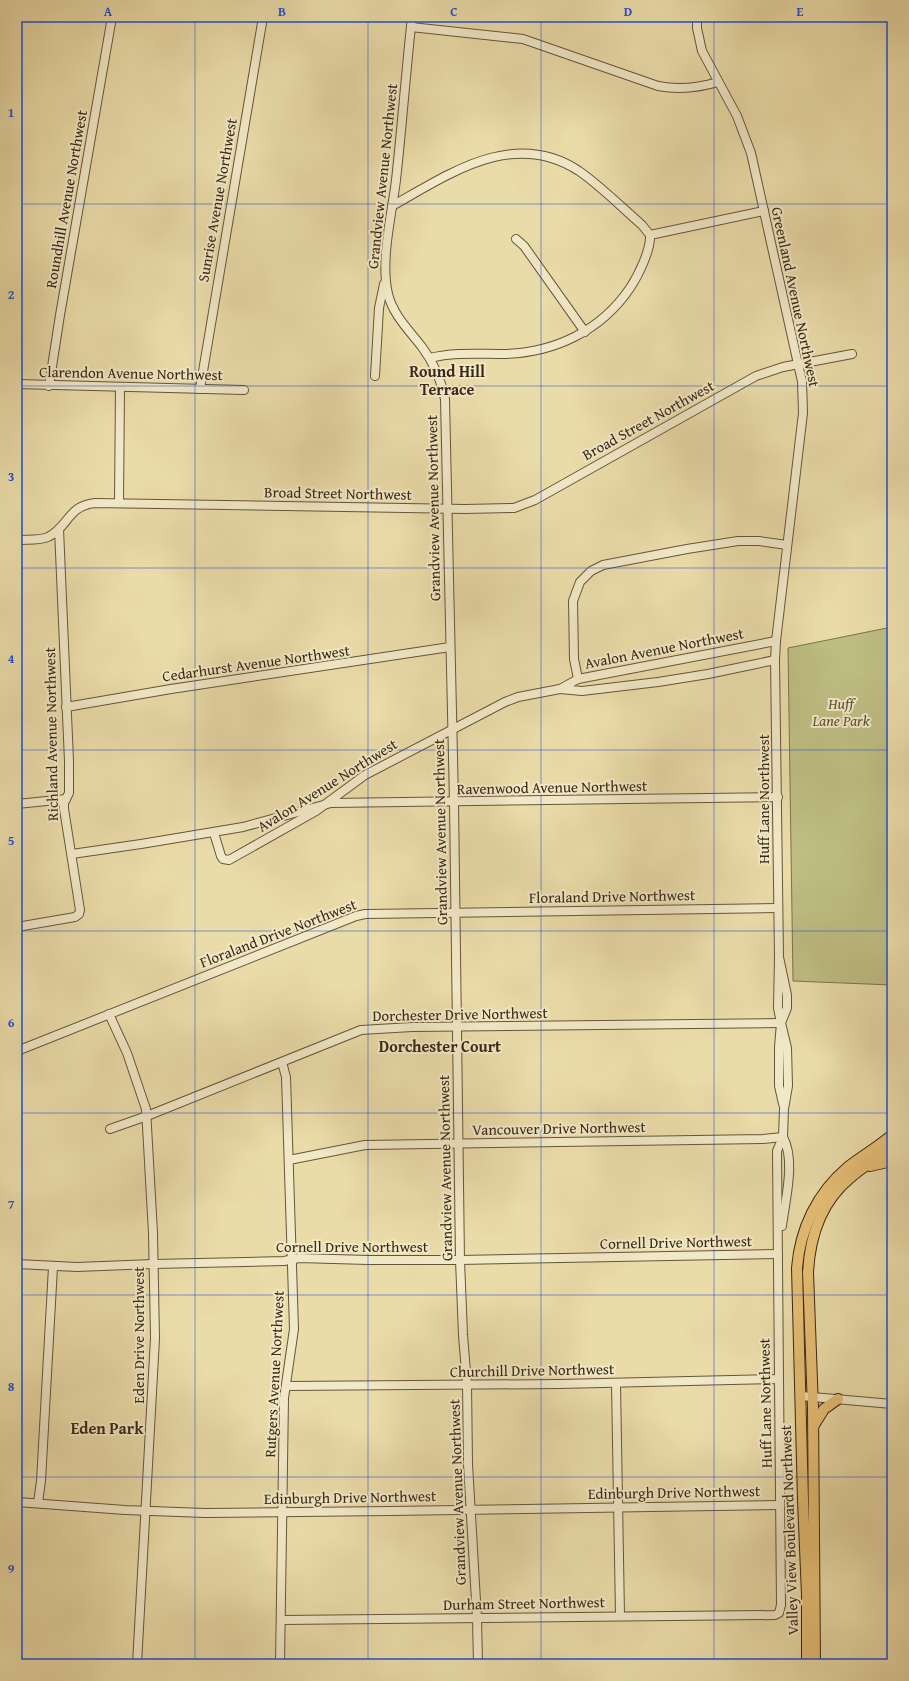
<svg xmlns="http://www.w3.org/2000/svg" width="909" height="1681" viewBox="0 0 909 1681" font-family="'Gentium Book Plus',serif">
<rect width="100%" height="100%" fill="#eadca9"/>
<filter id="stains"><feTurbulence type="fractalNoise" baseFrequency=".005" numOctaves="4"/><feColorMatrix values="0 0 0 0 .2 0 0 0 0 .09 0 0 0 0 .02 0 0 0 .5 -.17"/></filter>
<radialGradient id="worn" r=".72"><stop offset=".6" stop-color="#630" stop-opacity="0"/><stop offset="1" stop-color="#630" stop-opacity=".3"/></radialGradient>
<!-- green -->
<polygon fill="#bebe83" stroke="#7c734b" points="892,627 892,985 793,981 788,648"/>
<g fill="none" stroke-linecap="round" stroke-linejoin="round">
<!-- minor casing -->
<g stroke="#665538" stroke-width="10">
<g id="minor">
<path d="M412,17C406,71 402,126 396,180C392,214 380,260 388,294C393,315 409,330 422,347C434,363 441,379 445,399L454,802L460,1260L463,1335L467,1384L468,1464L477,1618L478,1664"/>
<polyline points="697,17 697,28 702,51 737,116 751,153 798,364 802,381 803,413 776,641 775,660 779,957 778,1008 781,1023 779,1047 779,1086 783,1104"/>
<path d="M411,27L523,39L658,86C679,90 698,88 718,82"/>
<path d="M392,206C449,174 514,128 579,171C602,187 621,207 642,225L650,235"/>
<polyline points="650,235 764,211"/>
<polyline points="516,239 524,246 585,332"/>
<path d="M430,358C454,352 478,354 503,354C554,353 601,331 630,288C638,276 651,250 650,235"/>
<polyline points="375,376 379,308 384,284"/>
<polyline points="17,384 244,390"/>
<polyline points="49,386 60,315 112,17"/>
<polyline points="200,389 263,17"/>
<polyline points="17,399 17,384"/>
<polyline points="119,503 120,387"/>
<path d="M17,540C27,539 39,541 48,537C69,527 67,506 95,503L465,509L514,508L535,500L756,376L783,367L852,354"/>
<polyline points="578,679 574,659 573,601 580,582 591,571 603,565 687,549 738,541 759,541 787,545"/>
<polyline points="560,689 582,691 658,682 708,674 775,660"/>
<polyline points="66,707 171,689 450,647"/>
<polyline points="17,804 66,799"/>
<polyline points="214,833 221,856 223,859 229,860 316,811 365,775 505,702 518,697 560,689 578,679 776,641"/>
<polyline points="72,854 141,844 243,827 331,803 778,797"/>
<polyline points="17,927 75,917 79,914 80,910 64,809 64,803 69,793 69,761 59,529"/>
<polyline points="109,1014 127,1053 146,1109 153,1233 155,1338 137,1664"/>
<polyline points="17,1051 356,916 365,914 778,908"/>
<polyline points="110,1129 147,1116 361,1030 412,1027 781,1023"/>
<polyline points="289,1160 365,1145 763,1139 783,1137"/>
<path d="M782,1226C785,1200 796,1161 783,1137"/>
<polyline points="17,1264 77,1267 153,1264 284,1261 299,1258 368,1260 460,1260 778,1254"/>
<polyline points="616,1383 620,1616"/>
<polyline points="286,1386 560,1384 779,1379"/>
<polyline points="801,1396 892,1404"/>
<polyline points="17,1502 125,1510 205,1513 391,1511 780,1505"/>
<polyline points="38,1503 41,1481 53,1267"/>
<polyline points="281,1620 775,1615 779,1613 781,1605 777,1151 783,1137 784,1109 788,1086 787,1048 781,1023 787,1008 787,995 779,957"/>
<polyline points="280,1664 284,1398 294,1329 286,1077 282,1062"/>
</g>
</g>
<!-- major casing -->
<g stroke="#3a2813" stroke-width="12">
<g id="major">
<polyline points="870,1166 892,1161"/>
<polyline points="814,1425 824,1409 838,1399"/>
<path d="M807,1664V1595L803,1500L797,1268C800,1229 817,1193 848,1167C862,1156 878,1147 892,1135"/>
<path d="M815,1664L813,1408L808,1272C810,1236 821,1202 850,1178C863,1166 879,1158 892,1147"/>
</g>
</g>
<!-- minor -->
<use href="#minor" stroke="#f1e8c7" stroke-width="8"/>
<!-- major -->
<use href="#major" stroke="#e5be74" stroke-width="10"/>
</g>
<!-- grid -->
<path fill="none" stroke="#1d4ed8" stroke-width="1" stroke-opacity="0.55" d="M195,17V1664M368,17V1664M541,17V1664M714,17V1664M17,204H892M17,386H892M17,568H892M17,750H892M17,931H892M17,1113H892M17,1295H892M17,1477H892"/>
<g text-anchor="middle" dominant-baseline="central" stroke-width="4" stroke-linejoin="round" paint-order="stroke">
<!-- street labels -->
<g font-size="15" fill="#3a2813" stroke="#f1e8c7">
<text transform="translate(382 176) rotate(-84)">Grandview Avenue Northwest</text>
<text transform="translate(66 199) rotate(-80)">Roundhill Avenue Northwest</text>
<text transform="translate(217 200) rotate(-80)">Sunrise Avenue Northwest</text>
<text transform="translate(796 297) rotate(78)">Greenland Avenue Northwest</text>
<text transform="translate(131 373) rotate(1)">Clarendon Avenue Northwest</text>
<text transform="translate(648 420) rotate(-29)">Broad Street Northwest</text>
<text transform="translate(338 493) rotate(1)">Broad Street Northwest</text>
<text transform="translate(433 508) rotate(-91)">Grandview Avenue Northwest</text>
<text transform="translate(664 648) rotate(-11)">Avalon Avenue Northwest</text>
<text transform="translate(256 663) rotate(-8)">Cedarhurst Avenue Northwest</text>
<text transform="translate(51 734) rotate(-91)">Richland Avenue Northwest</text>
<text transform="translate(327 785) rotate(-32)">Avalon Avenue Northwest</text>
<text transform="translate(552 787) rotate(-1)">Ravenwood Avenue Northwest</text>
<text transform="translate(763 799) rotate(-90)">Huff Lane Northwest</text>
<text transform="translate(440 832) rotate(-91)">Grandview Avenue Northwest</text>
<text transform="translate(612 896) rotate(-1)">Floraland Drive Northwest</text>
<text transform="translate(278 933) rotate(-21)">Floraland Drive Northwest</text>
<text transform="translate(460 1014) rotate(-1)">Dorchester Drive Northwest</text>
<text transform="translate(559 1128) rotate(-1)">Vancouver Drive Northwest</text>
<text transform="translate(445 1168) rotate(-91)">Grandview Avenue Northwest</text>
<text transform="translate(676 1242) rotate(-1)">Cornell Drive Northwest</text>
<text x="352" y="1246">Cornell Drive Northwest</text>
<text transform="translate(138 1335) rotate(-90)">Eden Drive Northwest</text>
<text transform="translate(532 1370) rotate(-1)">Churchill Drive Northwest</text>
<text transform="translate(274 1374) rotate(-87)">Rutgers Avenue Northwest</text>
<text transform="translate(765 1403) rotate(-91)">Huff Lane Northwest</text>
<text transform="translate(457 1492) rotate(-92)">Grandview Avenue Northwest</text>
<text transform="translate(674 1492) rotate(-1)">Edinburgh Drive Northwest</text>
<text transform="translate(350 1497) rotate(-1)">Edinburgh Drive Northwest</text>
<text transform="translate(789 1530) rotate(-92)">Valley View Boulevard Northwest</text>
<text transform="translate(524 1603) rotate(-1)">Durham Street Northwest</text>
</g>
<!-- park labels -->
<g font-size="15" font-style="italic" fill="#5b4e2f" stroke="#f1e8c7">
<text x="841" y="703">Huff<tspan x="841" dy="17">Lane Park</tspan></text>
</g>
<!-- neighbourhood labels -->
<g font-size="16" font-weight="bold" fill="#3a2813" stroke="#f1e8c7">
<text x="447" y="371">Round Hill<tspan x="447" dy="18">Terrace</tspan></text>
<text x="440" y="1046">Dorchester Court</text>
<text x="107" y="1428">Eden Park</text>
</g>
</g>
<!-- margin -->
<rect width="909" height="1681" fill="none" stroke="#eadca9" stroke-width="44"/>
<rect x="22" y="22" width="865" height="1637" fill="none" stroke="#1d4ed8" stroke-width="1.5"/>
<g font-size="13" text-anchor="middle" font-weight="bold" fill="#1d4ed8">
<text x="108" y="16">A</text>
<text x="282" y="16">B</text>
<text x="454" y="16">C</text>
<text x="628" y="16">D</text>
<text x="800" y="16">E</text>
<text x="11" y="117">1</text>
<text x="11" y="299">2</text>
<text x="11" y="481">3</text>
<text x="11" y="663">4</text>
<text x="11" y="845">5</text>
<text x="11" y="1027">6</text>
<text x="11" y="1209">7</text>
<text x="11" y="1391">8</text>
<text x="11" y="1573">9</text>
</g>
<rect width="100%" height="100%" filter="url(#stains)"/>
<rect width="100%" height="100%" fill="url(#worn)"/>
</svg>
